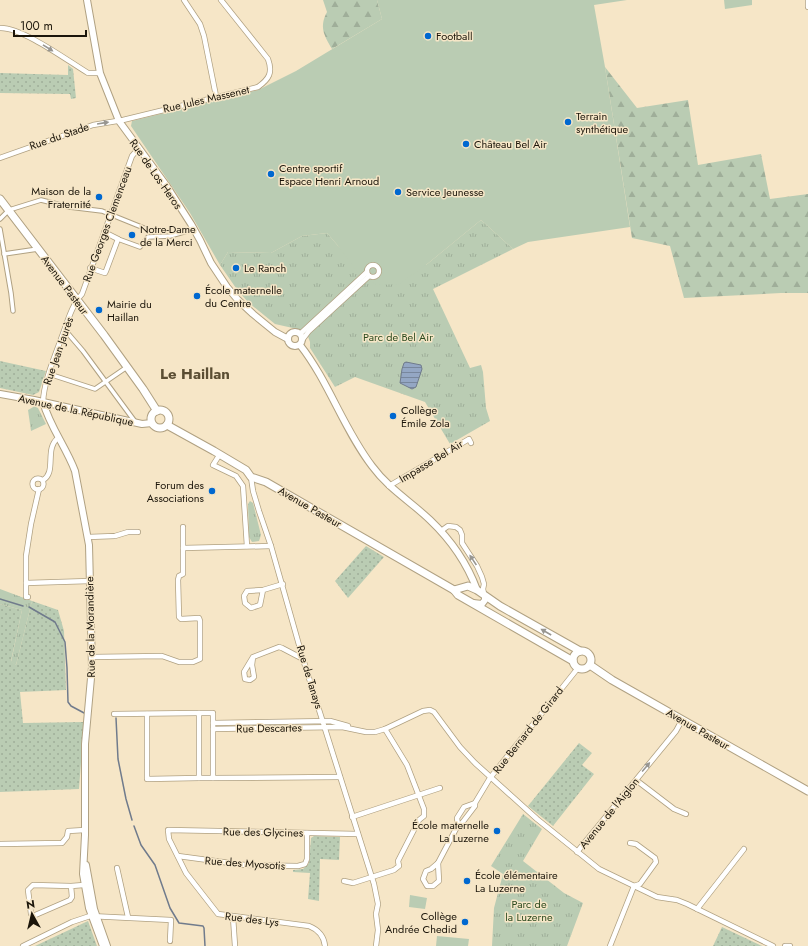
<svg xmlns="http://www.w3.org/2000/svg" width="808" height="946" viewBox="0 0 808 946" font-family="Jost,sans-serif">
<defs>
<pattern id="grass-dots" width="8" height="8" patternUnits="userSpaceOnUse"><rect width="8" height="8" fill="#baccb3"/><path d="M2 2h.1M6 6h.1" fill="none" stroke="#9fae99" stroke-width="1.8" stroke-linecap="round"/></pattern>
<pattern id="forest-firs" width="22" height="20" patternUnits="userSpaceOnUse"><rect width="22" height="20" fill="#baccb3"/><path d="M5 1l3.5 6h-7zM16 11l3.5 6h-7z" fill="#9fae99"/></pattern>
<pattern id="park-tufts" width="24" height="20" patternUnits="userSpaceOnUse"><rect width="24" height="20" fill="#baccb3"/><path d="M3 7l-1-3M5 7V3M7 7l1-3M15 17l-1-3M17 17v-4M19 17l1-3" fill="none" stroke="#9fae99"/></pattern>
<pattern id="water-rules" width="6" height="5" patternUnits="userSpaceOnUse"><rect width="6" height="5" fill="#94a7c4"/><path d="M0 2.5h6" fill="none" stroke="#78879d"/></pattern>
</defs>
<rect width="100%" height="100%" fill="#f6e6c7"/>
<!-- grass -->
<g fill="url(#grass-dots)">
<polygon points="68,65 73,69 76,98 71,99 70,94 0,93 0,73 68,75"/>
<polygon points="0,361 46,371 39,392 33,395 0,388"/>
<polygon points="366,546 384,557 348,598 335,581"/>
<polygon points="32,601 58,610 64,631 66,690 20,692 23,723 84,722 79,789 0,792 0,604 22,610 11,661 16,665"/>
<polygon points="579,743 592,753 582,765 594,774 553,826 528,806"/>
<polygon points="314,836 340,837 339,860 320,859 319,901 308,899 310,873 293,872 293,870 303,869 309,863 311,838"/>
<polygon points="88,921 97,946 35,946"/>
<polygon points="722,927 762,946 713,946"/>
</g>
<!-- forest -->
<g fill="url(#forest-firs)">
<path d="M323,0H377L382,19L332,49C324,35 319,27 327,12Z"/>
<polygon points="605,67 637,108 688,100 698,165 761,154 770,199 808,194 808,293 781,293 684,298 670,246 632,238"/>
</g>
<!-- park -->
<g fill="url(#park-tufts)">
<polygon points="481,220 513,249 433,289 470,368 481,365 483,372 486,408 490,421 450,444 425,402 355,377 335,387 310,348 310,342 306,331 275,324 249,303 238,291 220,265 228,252 271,253 302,236 327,233 339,247 426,265"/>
<polygon points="35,406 38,408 46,424 31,431 28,410"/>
<polygon points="250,501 253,503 261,535 259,541 252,542 249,537 248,504"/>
<polygon points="0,589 32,601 16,665 11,662 22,610 0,604"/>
<polygon points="523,814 542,829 523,861 564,893 583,903 567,946 492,946 494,908 503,874 491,866"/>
</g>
<!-- pitch -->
<g fill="#baccb3">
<polygon points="377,0 627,0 594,5 605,67 630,227 528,242 513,249 481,220 426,265 399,284 377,285 359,274 339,247 327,233 302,236 271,253 228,252 220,265 190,213 131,126 132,121 258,90 296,71 382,19"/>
<polygon points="724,0 752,0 752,5 725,9"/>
<polygon points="410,895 427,898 425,909 409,907"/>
<polygon points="437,936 469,939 468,946 436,946"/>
</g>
<!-- water -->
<polygon fill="url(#water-rules)" stroke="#707b8c" points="406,362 421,365 422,369 416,387 412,389 400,383 402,369 404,363"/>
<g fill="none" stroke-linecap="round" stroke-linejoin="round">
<!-- stream -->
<g stroke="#707b8c" stroke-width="1.5">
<polyline points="0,599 23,606"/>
<polyline points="29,607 55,622 65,642 67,668 68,702 71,706 86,714"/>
<polyline points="116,718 118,759 126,799 132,820"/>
<polyline points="134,826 141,845 155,865 170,908 179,923 203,926 204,928 205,946"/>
</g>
<!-- pedestrian casing -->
<g stroke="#b0a182" stroke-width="5.5">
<g id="pedestrian">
<polyline points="0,219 9,210 41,200 69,207 102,211 144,228"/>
<polyline points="0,229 11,293 13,311"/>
<polyline points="118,239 140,247 148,237 170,236 194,229"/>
<polyline points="4,254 38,249"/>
<polyline points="65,330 83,351 136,423"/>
<polyline points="49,374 95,389 127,367"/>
</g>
</g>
<!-- minor casing -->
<g stroke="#b0a182" stroke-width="6">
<g id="minor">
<polyline points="184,0 200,24 204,36 216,96"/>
<polyline points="808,0 808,7"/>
<path d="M0,28C22,27 68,61 88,73H100"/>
<path d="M0,158L93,125L123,120L258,87C269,79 273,73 268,59L221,0"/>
<circle cx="373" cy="271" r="6"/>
<polyline points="90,268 105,273 106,271 118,239 104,232"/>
<polyline points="300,334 367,272"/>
<polyline points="303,339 309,331 369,276"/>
<path d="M43,402C44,381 54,359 61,339C67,324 71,306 82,294L132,156L138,149"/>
<polyline points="220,454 213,465 236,476 243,486 247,546"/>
<polyline points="251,477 253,491 259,511 271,546 303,659 374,884 378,904 376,914 378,930 376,946"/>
<circle cx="38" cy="484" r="5.5"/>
<path d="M43,480C57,472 44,449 58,438"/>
<polyline points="389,486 469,439 471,443"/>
<polyline points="183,527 183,548"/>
<polyline points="441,531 448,526 456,527 460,530 462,535 462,543 477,566 482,577 484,584 483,589 484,594"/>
<polyline points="88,537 115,536 128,532 138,532"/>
<polyline points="26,583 90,581"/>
<polyline points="263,590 260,605 251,608 245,603 244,596 247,591 263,590 283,584"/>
<polyline points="28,597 26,597 26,556 31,524 39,489"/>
<polyline points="91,657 162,656 179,662 193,662 200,659 200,621 199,618 181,619 179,617 178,580 179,576 183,574 183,548 271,546"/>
<polyline points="253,657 252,665 254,677 253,678 250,680 245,679 244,672 253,657 279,647 282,648 303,659"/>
<rect x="199" y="713" width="14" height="65"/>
<polyline points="114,714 199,713"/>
<polyline points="147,714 147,779 199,778"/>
<polyline points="213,723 330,721 348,726"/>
<polyline points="213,729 342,727 366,732 375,732 385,729 423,711 430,710 434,712 460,747 475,763 537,819 599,869 657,897 677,900 687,904 773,946"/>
<polyline points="213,778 340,777"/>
<polyline points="636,780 674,809 686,814"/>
<polyline points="352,817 440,788"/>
<polyline points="458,825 457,818 464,807 475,803"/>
<polyline points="630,843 636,844 655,858 656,862 640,884 634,886"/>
<polyline points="0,844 62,843 67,837 68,831 85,830"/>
<polyline points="577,852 676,731 682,720"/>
<polyline points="178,856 245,865 298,866 305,864 307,859 307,833"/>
<polyline points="438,863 458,825 462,823 475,806 475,803 490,778 578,668"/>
<polygon points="438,863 439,881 433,886 427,886 423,879 426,871 431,869"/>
<polyline points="117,868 128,917"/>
<polyline points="344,881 353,883 394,870 399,866 398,861 419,820 424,816 424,809 407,765 385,729"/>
<polyline points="71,886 72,897 70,900 33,916 31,914 28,890 33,885 71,886 84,885"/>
<polyline points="697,909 744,849"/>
<polyline points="233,917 235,946"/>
<polyline points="23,946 72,922 90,916 171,920 170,941"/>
<path d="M325,946C324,936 319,930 309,926L218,914L186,873L169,839L168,830L358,834"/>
<polyline points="610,946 634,886"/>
<polyline points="785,946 790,946"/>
</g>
</g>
<!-- tertiary casing -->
<g stroke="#b0a182" stroke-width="8">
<g id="tertiary">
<polyline points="87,0 100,73 119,121 166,185 191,224 200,240 211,263 227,287 238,300 253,314 275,332 288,339"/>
<circle cx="295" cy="339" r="7"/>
<path d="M300,345C329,382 343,428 372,466C389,489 409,500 430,520C451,540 467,563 477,590"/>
<polyline points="0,394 34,400 142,424 152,423"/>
<path d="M43,402C50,427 66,447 75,471L89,545L92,667L85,744V835L83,874L89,908L103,946"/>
<polyline points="473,603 482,604 485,600 485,596"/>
<polyline points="86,865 94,909 107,946"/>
</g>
</g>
<!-- secondary casing -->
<g stroke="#b0a182" stroke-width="9">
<g id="secondary">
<polyline points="0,199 104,335 143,389 157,411"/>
<circle cx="160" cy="419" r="9"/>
<polyline points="167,425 214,451 246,470 251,477 266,482 454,590 458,595 573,661"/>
<polyline points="454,590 468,586 477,590 500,606 580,651"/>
<circle cx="582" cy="660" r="9"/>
<polyline points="590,665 612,680 808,791"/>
</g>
</g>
<!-- pedestrian -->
<use href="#pedestrian" stroke="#fff" stroke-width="3.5"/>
<!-- minor -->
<use href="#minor" stroke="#fff" stroke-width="4.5"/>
<!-- tertiary -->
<use href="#tertiary" stroke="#fff" stroke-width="6"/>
<!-- secondary -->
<use href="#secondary" stroke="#fff" stroke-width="7"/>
</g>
<!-- one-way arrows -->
<defs><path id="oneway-solid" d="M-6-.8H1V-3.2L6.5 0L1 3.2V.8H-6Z"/></defs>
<g fill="#989691">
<use href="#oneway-solid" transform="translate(48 48) rotate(32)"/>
<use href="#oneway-solid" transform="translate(103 123) rotate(-9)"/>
<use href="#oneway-solid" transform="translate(473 560) rotate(-124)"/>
<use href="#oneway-solid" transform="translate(546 632) rotate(-150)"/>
<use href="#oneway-solid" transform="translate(646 767) rotate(-50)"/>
</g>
<!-- markers -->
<g fill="#0068d0" stroke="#f6e6c7" stroke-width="1.5">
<circle cx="428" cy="36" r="4"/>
<circle cx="568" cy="122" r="4"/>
<circle cx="466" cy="144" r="4"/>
<circle cx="271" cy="174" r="4"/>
<circle cx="398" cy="192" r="4"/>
<circle cx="99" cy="197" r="4"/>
<circle cx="132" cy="235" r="4"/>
<circle cx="236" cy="268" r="4"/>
<circle cx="197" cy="296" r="4"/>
<circle cx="99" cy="310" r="4"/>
<circle cx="393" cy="416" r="4"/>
<circle cx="212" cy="491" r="4"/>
<circle cx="497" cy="831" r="4"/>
<circle cx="467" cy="881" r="4"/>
<circle cx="465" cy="922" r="4"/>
</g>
<g text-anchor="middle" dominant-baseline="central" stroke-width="3" stroke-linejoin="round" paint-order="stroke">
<!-- poi labels -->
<g font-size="11" fill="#1b150a" stroke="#f6e6c7" text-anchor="start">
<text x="436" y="36">Football</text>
<text x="576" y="116">Terrain<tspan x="576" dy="13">synthétique</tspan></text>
<text x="474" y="144">Château Bel Air</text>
<text x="279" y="168">Centre sportif<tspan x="279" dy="13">Espace Henri Arnoud</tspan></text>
<text x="91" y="191" text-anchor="end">Maison de la<tspan x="91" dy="13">Fraternité</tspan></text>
<text x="406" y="192">Service Jeunesse</text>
<text x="140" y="229">Notre-Dame<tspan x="140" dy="13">de la Merci</tspan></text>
<text x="244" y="268">Le Ranch</text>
<text x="205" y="290">École maternelle<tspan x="205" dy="13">du Centre</tspan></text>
<text x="107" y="304">Mairie du<tspan x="107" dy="13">Haillan</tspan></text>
<text x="401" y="410">Collège<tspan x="401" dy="13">Émile Zola</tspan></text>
<text x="204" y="485" text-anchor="end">Forum des<tspan x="204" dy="13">Associations</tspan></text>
<text x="489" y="825" text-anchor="end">École maternelle<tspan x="489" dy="13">La Luzerne</tspan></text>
<text x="475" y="875">École élémentaire<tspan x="475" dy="13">La Luzerne</tspan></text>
<text x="457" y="916" text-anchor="end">Collège<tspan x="457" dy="13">Andrée Chedid</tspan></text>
</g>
<!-- street labels -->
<g font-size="11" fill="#1b150a" stroke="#f6e6c7">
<text transform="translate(206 99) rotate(-13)">Rue Jules Massenet</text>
<text transform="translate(59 136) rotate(-19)">Rue du Stade</text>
<text transform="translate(156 174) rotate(55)">Rue de Los Heros</text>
<text transform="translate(107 224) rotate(-70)">Rue Georges Clemenceau</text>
<text transform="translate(65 285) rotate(53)">Avenue Pasteur</text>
<text transform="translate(58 351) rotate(-71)">Rue Jean Jaurès</text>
<text transform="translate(76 410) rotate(12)">Avenue de la République</text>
<text transform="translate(431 461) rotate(-31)">Impasse Bel Air</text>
<text transform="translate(310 507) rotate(30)">Avenue Pasteur</text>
<text transform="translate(90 627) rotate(-91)">Rue de la Morandière</text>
<text transform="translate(310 677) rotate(73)">Rue de Tanays</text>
<text transform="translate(269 728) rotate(-1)">Rue Descartes</text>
<text transform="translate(698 729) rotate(30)">Avenue Pasteur</text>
<text transform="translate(528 730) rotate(-52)">Rue Bernard de Girard</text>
<text transform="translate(609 813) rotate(-51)">Avenue de l'Aiglon</text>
<text transform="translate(263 832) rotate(1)">Rue des Glycines</text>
<text transform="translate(245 863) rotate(4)">Rue des Myosotis</text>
<text transform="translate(252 919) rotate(7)">Rue des Lys</text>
</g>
<!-- park labels -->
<g font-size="11" fill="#2e4c20" stroke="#f6e6c7">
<text x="398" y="337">Parc de Bel Air</text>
<text x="529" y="904">Parc de<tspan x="529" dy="13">la Luzerne</tspan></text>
</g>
<!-- district labels -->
<g font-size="15" font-weight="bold" fill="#5b4e33" stroke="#f6e6c7">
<text x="195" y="374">Le Haillan</text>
</g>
</g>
<!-- north arrow -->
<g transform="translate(32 914) rotate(352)" stroke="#f6e6c7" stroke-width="3" paint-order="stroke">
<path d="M0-3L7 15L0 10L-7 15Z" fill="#1b150a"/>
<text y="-6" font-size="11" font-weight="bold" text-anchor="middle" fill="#1b150a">N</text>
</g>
<!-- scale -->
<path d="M14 30v6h72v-6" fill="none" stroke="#1b150a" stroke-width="2"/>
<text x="20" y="30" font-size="12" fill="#1b150a" stroke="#f6e6c7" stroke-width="3" paint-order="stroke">100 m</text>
</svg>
